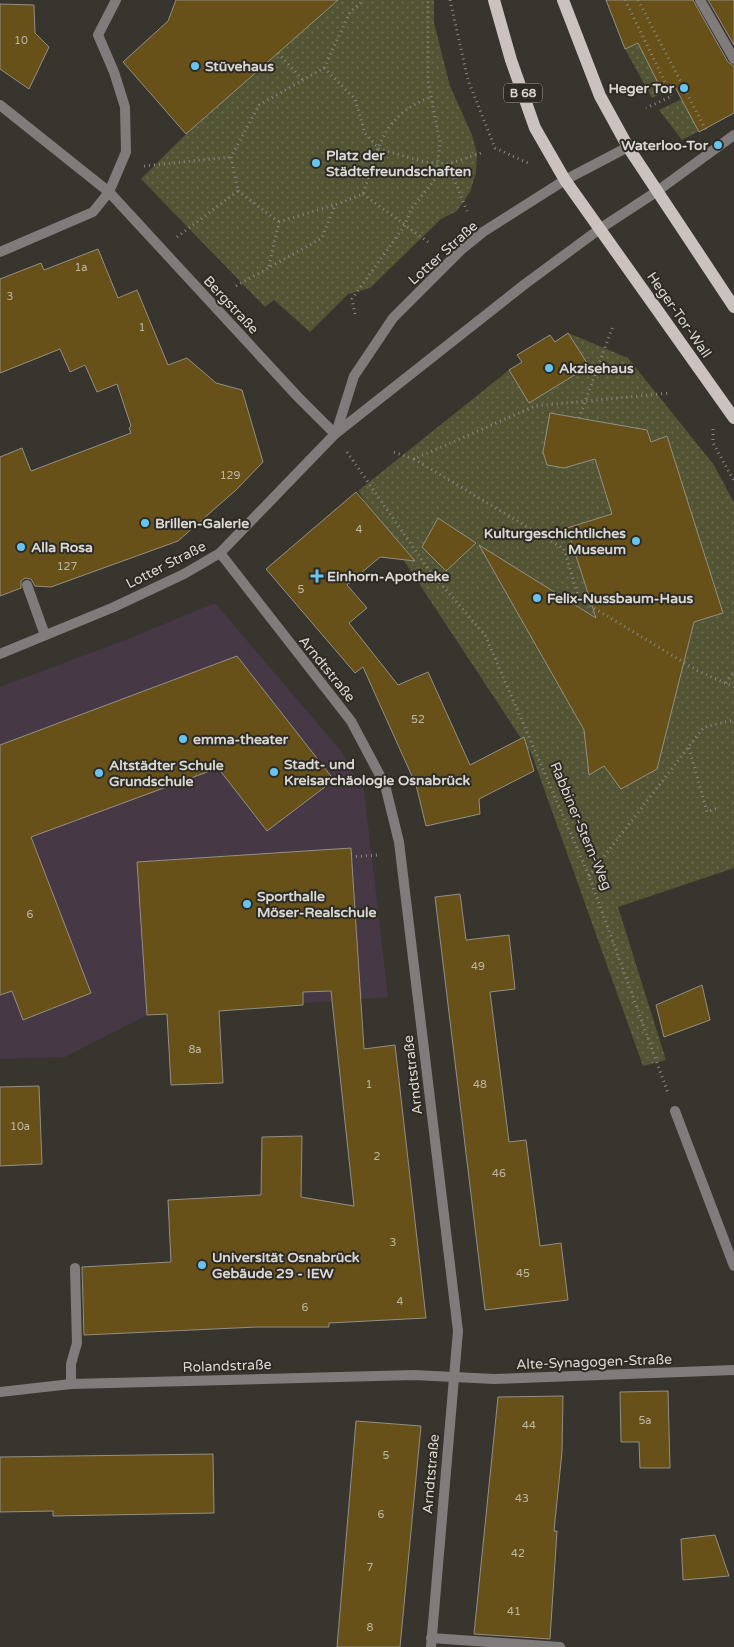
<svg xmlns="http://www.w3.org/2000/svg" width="734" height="1647" viewBox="0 0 734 1647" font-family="'Varela Round',sans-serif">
<defs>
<pattern id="green-dots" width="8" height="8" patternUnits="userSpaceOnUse" patternTransform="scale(1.25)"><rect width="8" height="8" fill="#535434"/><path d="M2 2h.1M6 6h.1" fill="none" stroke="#6b6c50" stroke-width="1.8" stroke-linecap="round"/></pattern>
</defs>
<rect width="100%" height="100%" fill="#38352e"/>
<!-- education -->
<polygon fill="#473845" points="215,603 341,751 364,791 388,997 147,1015 65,1057 0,1059 0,687 128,639"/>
<!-- green -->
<g fill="url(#green-dots)">
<polygon points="338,0 434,0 434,23 450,86 472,135 477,153 476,173 470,192 457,211 441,219 370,288 348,294 310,332 274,300 265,307 141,179 186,134"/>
<polygon points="638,43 663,93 652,98 625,49"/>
<polygon points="682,99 699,131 682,140 659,110"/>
<polygon points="568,333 628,358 714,465 734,503 734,868 618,907 666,1060 643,1066 532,755 358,491 509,370"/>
</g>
<!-- building -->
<g fill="#675119" stroke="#938f87">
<polygon points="176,0 338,0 186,134 123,62 168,21"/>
<polygon points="606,0 693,0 728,62 734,66 734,113 699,132 675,87 663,93 638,43 625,49"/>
<polygon points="708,0 734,0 734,45"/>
<polygon points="0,4 34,5 35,33 49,47 29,89 0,69"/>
<polygon points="98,249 118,298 137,290 168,365 187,358 216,383 242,390 263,462 236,490 178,541 51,587 35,586 31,579 25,578 21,581 21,588 0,596 0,457 22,448 31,471 131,433 129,428 131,426 117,384 97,392 85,365 70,372 60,349 0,373 0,279 41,263 44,270"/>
<polygon points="568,333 589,366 529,403 509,370 522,362 517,355 550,335 555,342"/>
<polygon points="550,413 647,430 651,442 667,436 723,613 694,622 657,769 621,789 604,766 589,775 584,730 479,545 596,618 567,528 612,514 595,459 564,468 547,465 543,452"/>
<polygon points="356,492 415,561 380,557 347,585 367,608 349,623 398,685 428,672 470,765 524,737 534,771 479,799 480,814 426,826 416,785 363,667 355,673 266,569"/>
<polygon points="438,518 476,543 446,571 422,547"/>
<polygon points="237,656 334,780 267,831 218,768 31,837 91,993 23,1020 12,991 0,995 0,745"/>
<polygon points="351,848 364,1049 395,1045 426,1318 329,1323 329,1327 257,1327 84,1335 82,1267 171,1262 168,1200 261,1195 262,1137 302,1136 301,1197 354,1206 331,991 303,992 303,1005 219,1011 223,1083 171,1085 167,1014 147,1015 137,862"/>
<polygon points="460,894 466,940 509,935 515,989 490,992 509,1142 526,1140 540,1246 561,1243 568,1300 485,1310 435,897"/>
<polygon points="702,985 710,1020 664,1037 656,1005"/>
<polygon points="39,1086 42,1164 0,1166 0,1087"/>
<polygon points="668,1391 670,1468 640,1468 639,1442 621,1442 620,1392"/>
<polygon points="563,1396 562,1452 554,1531 557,1531 550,1639 474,1634 498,1397"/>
<polygon points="356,1421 421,1426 400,1647 337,1647"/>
<polygon points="213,1454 214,1513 53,1516 53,1511 0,1512 0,1457"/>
<polygon points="715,1535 729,1576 683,1580 681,1539"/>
</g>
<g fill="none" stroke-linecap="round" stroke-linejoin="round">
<!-- path -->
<g stroke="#8a8781" stroke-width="3" stroke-dasharray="1 4" stroke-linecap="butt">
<polyline points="450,0 468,80 495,148 528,163"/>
<polyline points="625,0 672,96 646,108"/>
<polyline points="638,0 706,130"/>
<polyline points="278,53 303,80"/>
<polyline points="324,68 355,99 365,133 379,149 425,162 448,164 484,152"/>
<polyline points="448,164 467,211"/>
<polyline points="144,166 231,157"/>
<polyline points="238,191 279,222"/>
<polyline points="363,194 428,242"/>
<polyline points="177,237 238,191 231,157 259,105 324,68 350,12 364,0"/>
<polyline points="269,266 279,222 334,205"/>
<path d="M236,286L322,238L335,205L363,194C378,149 382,115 431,97"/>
<polyline points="355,314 352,299 405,225 411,209 436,178 440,143 428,81 428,0"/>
<polyline points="579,418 613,326"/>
<polyline points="713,429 713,443 734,481"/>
<polyline points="347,452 429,570 485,635 589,876 668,1093"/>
<polyline points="394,452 414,459 535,406 670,393"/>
<polyline points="414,459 564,549 579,599 698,671 734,687"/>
<polyline points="726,683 734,672"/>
<polyline points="689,748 707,812 718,808"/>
<polyline points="351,857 377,855"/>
<polyline points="589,876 704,727 734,720"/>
</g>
<!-- service -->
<g stroke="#807c7b" stroke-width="10">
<polyline points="109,192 126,152 125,107 114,72 98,35 116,0"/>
<polyline points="27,585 45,635"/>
<polyline points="675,1111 734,1266"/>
<polyline points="71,1384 71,1364 77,1343 75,1268"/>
<polyline points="431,1638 560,1647"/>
</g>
<!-- pedestrian -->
<g stroke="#807c7b" stroke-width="10">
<polyline points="700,0 734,59"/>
<polyline points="656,192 734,135"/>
</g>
<!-- minor -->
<g stroke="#807c7b" stroke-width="10">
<polyline points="0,105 109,192 298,397 335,434"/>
<polyline points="0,252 93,212 109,192"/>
<polyline points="220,553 351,721 385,785 399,842 458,1331 431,1647"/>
<polyline points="0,1392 71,1384 414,1375 494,1379 734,1370"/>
</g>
<!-- tertiary -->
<g stroke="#807c7b" stroke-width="10">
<polyline points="336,433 354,376 393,318 462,249 483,232 565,180 628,147"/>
<polyline points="0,654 114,607 184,574 220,553 335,434 525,284 601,228 656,192"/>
</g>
<!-- primary -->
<g stroke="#cbc2bf" stroke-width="12">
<polyline points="494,0 511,60 535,128 565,180 734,418"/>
<polyline points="563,0 600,96 628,147 734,307"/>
</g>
</g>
<!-- markers -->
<g fill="#66c4ef" stroke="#2e2b25" stroke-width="2">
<circle cx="195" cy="66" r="5"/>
<circle cx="684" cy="88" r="5"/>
<circle cx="718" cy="145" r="5"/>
<circle cx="316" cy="163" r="5"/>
<circle cx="549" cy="368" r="5"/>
<circle cx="145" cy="523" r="5"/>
<circle cx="636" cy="541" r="5"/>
<circle cx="21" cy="547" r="5"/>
<path d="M314.5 568.5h5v5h5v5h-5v5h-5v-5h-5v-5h5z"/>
<circle cx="537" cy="598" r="5"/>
<circle cx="183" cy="739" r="5"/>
<circle cx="274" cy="772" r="5"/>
<circle cx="99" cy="773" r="5"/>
<circle cx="247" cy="904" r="5"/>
<circle cx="202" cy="1265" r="5"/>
</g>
<g text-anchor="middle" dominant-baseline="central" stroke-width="4" stroke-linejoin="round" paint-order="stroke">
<!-- number labels -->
<g font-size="11" fill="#bdb6a4">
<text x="21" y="40">10</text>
<text x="81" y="267">1a</text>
<text x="10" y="296">3</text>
<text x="142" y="327">1</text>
<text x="230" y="475">129</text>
<text x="359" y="529">4</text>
<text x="67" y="566">127</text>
<text x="301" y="589">5</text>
<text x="418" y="719">52</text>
<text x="30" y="914">6</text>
<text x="478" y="966">49</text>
<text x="195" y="1049">8a</text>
<text x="369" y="1084">1</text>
<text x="480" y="1084">48</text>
<text x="20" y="1126">10a</text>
<text x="377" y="1156">2</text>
<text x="499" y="1173">46</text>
<text x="393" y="1242">3</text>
<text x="523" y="1273">45</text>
<text x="400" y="1301">4</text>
<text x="305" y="1307">6</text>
<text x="645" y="1420">5a</text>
<text x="529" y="1425">44</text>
<text x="386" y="1455">5</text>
<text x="522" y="1498">43</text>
<text x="381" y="1514">6</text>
<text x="518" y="1553">42</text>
<text x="370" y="1567">7</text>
<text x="514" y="1611">41</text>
<text x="370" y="1627">8</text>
</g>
<!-- shield labels -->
<rect fill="#2e2b25" stroke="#a6a49f" stroke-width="1" x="504" y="83.5" width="38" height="19" rx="4"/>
<g font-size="12" font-weight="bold" fill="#dad8d3">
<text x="523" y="93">B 68</text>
</g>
<!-- poi labels -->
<g font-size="14" font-weight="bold" fill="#dad8d3" stroke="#2e2b25" text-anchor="start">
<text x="205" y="66">Stüvehaus</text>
<text x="674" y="88" text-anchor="end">Heger Tor</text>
<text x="708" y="145" text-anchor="end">Waterloo-Tor</text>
<text x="326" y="155">Platz der<tspan x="326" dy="16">Städtefreundschaften</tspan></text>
<text x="559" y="368">Akzisehaus</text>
<text x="155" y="523">Brillen-Galerie</text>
<text x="626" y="533" text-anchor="end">Kulturgeschichtliches<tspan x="626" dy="16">Museum</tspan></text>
<text x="31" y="547">Alla Rosa</text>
<text x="327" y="576">Einhorn-Apotheke</text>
<text x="547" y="598">Felix-Nussbaum-Haus</text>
<text x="193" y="739">emma-theater</text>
<text x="284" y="764">Stadt- und<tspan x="284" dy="16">Kreisarchäologie Osnabrück</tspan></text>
<text x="109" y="765">Altstädter Schule<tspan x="109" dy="16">Grundschule</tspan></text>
<text x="257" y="896">Sporthalle<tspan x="257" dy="16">Möser-Realschule</tspan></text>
<text x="212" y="1257">Universität Osnabrück<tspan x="212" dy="16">Gebäude 29 - IEW</tspan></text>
</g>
<!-- street labels -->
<g font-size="14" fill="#dad8d3" stroke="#2e2b25">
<text transform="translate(443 253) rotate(-42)">Lotter Straße</text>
<text transform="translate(231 305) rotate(47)">Bergstraße</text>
<text transform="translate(679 315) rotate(55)">Heger-Tor-Wall</text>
<text transform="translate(166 565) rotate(-27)">Lotter Straße</text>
<text transform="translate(327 669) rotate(51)">Arndtstraße</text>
<text transform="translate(581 826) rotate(67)">Rabbiner-Stern-Weg</text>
<text transform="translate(413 1075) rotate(-97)">Arndtstraße</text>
<text transform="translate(594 1362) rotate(-2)">Alte-Synagogen-Straße</text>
<text transform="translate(227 1366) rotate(-2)">Rolandstraße</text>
<text transform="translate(431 1474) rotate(-85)">Arndtstraße</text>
</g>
</g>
</svg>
